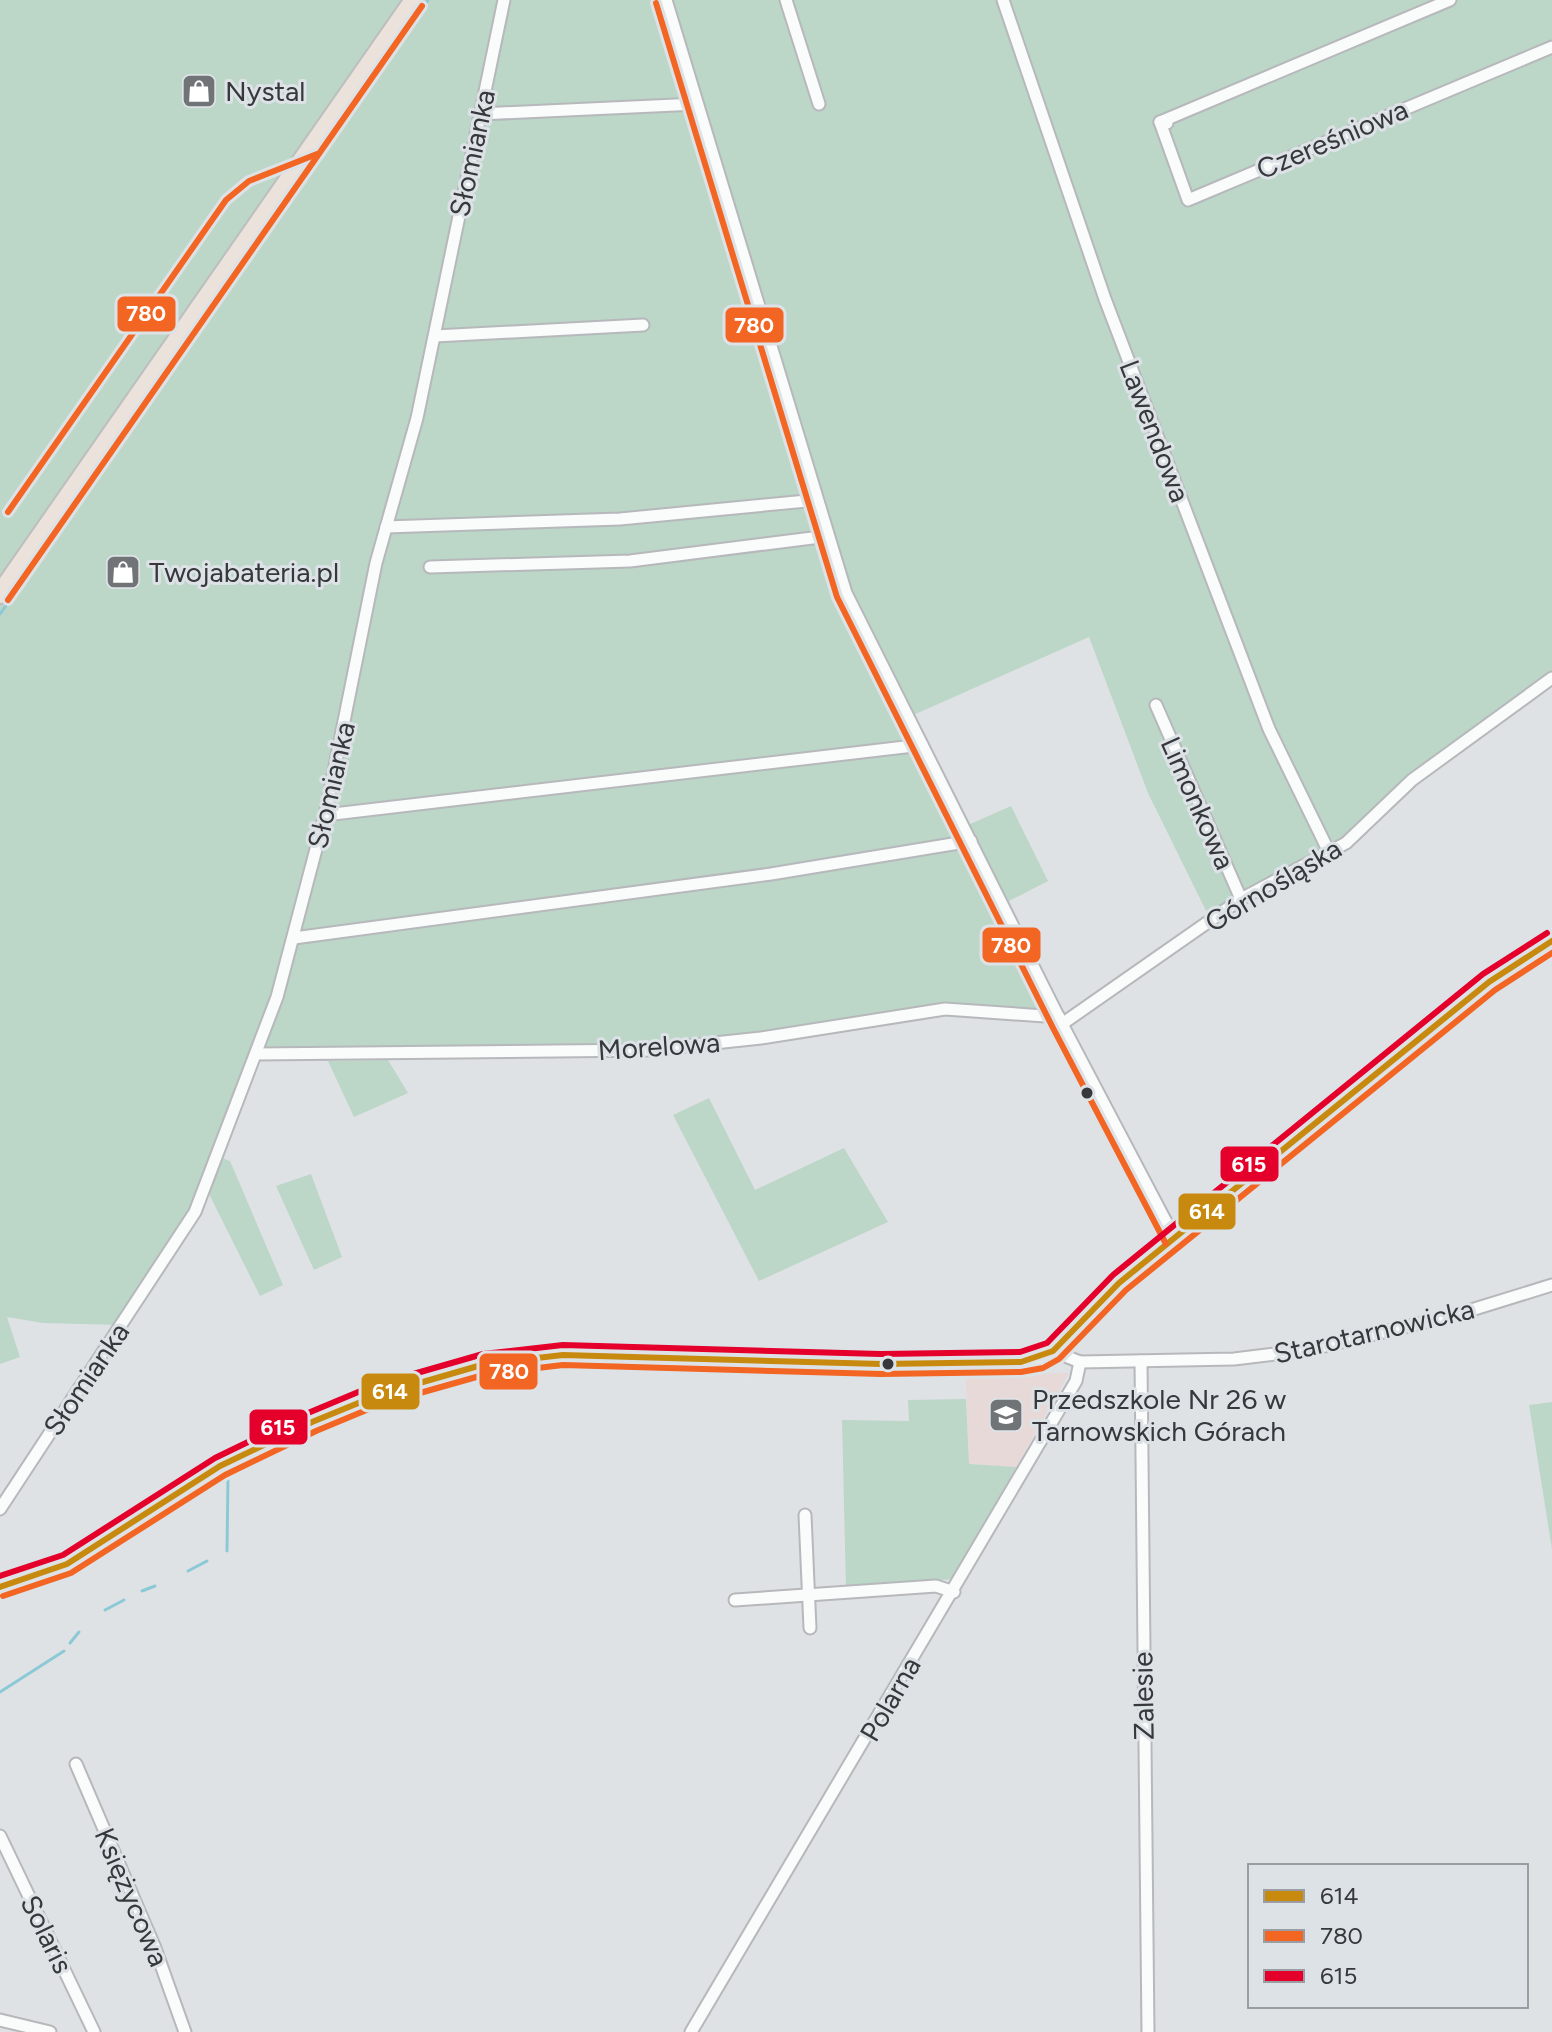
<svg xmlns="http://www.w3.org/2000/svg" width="1552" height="2032" viewBox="0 0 1552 2032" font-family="Figtree,sans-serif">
<rect width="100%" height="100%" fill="#dfe2e5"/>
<!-- education -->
<polygon fill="#e6d9d7" points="1069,1373 1016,1467 969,1464 966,1376"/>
<!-- green -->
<g fill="#bcd6c8">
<polygon points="0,0 1552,0 1552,683 1403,791 1360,833 1212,923 1148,793 1089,637 911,716 972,841 1069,1023 951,1011 673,1050 254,1059 207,1183 122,1325 43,1323 7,1317 20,1357 0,1364"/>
<polygon points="1011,806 1048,881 1007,902 968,825"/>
<polygon points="388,1060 408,1093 354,1117 328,1061"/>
<polygon points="709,1098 755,1190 844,1148 888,1222 759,1281 673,1115"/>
<polygon points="222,1158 230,1161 283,1285 260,1296 209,1194"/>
<polygon points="311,1174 342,1257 314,1270 276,1186"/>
<polygon points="966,1399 969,1464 1016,1467 956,1579 846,1587 842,1420 909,1421 908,1400"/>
<polygon points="1552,1402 1552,1549 1529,1405"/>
</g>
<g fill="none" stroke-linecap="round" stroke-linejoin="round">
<!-- stream -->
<g stroke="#8bc9d6" stroke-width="3">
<polyline points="42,555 428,0"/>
<polyline points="0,614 30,572"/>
<polyline points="227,1551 228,1476"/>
<polyline points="188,1571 207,1561"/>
<polyline points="142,1591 155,1586"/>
<polyline points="105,1610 124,1600"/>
<polyline points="70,1643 79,1632"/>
<polyline points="0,1692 64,1651"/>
</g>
<!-- minor casing -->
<g stroke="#b6b8bb" stroke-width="15">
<g id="minor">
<polyline points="666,0 846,593 1062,1024 1175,1239"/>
<polyline points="786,0 819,104"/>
<polyline points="1003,0 1105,299 1269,729 1330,854"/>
<polyline points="480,114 697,104"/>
<polyline points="1160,122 1450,0"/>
<polyline points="1167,123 1160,122 1188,200 1552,47"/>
<polyline points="435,336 643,325"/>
<polyline points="386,527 620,519 817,500"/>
<polyline points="430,567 630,561 828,536"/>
<polyline points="1156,705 1241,899"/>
<polyline points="325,815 922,745"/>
<polyline points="294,938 771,874 971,841"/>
<polyline points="1062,1024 1241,899 1346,843 1412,780 1552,678"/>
<polyline points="256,1054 649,1050 761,1038 945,1009 1059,1017"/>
<polyline points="1053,1351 1080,1362 1234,1359 1308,1350 1455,1315 1552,1285"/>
<polyline points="1141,1361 1148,2032"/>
<polyline points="0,1509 195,1212 277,997 325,815 376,563 417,418 504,0"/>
<polyline points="805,1515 810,1628"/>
<polyline points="735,1600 936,1586 954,1592"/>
<polyline points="76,1764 155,1948 185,2032"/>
<polyline points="0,1836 94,2032"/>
<polyline points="0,2020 50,2032"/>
<polyline points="691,2032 1076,1381 1080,1362"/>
</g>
</g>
<!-- tertiary casing -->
<g stroke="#b6b8bb" stroke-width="18">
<polyline id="tertiary" points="0,1587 67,1564 220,1466 312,1422 378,1395 485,1364 563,1355 881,1364 1021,1362 1040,1358 1053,1351 1119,1283 1489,982 1552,941"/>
</g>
<!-- trunk casing -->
<g stroke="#bdbebf" stroke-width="22">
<polyline id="trunk" points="0,594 414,0"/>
</g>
<!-- minor -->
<use href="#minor" stroke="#fafbfb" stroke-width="11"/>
<!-- tertiary -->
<use href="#tertiary" stroke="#fafbfb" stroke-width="14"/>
<!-- trunk -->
<use href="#trunk" stroke="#eae2db" stroke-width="18"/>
<!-- bus-1 casing -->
<g stroke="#dde2e7" stroke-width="12">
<polyline id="bus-1" points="0,1587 67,1564 220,1466 312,1422 378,1395 485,1364 563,1355 881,1364 1021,1362 1053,1351 1119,1283 1489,982 1552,941"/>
</g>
<!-- bus-2 casing -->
<g stroke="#dde2e7" stroke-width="12">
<g id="bus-2">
<polyline points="656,3 837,597 1053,1028 1166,1244"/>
<polyline points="8,512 226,200 249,181 317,154"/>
<polyline points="8,600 422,6"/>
<polyline points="3,1596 71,1573 225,1475 316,1431 381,1404 487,1374 563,1365 881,1374 1021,1372 1043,1368 1059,1359 1126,1290 1495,990 1552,953"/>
</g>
</g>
<!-- bus-3 casing -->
<g stroke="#dde2e7" stroke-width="12">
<polyline id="bus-3" points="0,1576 63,1555 215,1458 308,1413 375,1385 483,1354 563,1345 881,1354 1020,1352 1047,1343 1113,1275 1483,974 1547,933"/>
</g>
<!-- bus-1 -->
<use href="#bus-1" stroke="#c78a0f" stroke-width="6"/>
<!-- bus-2 -->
<use href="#bus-2" stroke="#f26522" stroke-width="6"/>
<!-- bus-3 -->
<use href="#bus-3" stroke="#e4002b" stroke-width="6"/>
</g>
<!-- icons -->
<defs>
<g id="shop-square" transform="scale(1.8)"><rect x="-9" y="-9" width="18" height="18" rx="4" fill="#717476" stroke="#dde2e7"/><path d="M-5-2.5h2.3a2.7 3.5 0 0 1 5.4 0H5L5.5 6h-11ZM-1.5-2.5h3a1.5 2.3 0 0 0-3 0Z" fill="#fff"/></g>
<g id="school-square" transform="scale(1.8)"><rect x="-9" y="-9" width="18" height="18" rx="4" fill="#717476" stroke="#dde2e7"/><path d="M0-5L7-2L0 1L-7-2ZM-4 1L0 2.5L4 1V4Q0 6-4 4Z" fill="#fff"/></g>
</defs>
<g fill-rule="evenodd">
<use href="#shop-square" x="199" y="91"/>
<use href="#shop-square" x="123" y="572"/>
<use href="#school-square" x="1006" y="1415"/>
</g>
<!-- markers -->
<g fill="#36383b" stroke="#dde2e7" stroke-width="3">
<circle cx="1087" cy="1093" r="7"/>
<circle cx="888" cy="1364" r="7"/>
</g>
<g text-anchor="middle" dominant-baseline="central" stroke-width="6" stroke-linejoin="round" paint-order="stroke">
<!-- poi labels -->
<g font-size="28" fill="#36383b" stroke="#dde2e7" text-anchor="start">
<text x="225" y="91">Nystal</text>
<text x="149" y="572">Twojabateria.pl</text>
<text x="1032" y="1399">Przedszkole Nr 26 w<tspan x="1032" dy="32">Tarnowskich Górach</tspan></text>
</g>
<!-- street labels -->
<g font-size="28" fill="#36383b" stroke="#dde2e7">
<text transform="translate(1332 139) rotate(-23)">Czereśniowa</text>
<text transform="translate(472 153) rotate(-78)">Słomianka</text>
<text transform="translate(1155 431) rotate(69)">Lawendowa</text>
<text transform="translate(331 785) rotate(-77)">Słomianka</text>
<text transform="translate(1198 803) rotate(66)">Limonkowa</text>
<text transform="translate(1273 885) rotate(-31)">Górnośląska</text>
<text transform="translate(659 1046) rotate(-4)">Morelowa</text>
<text transform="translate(1374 1331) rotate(-13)">Starotarnowicka</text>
<text transform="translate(86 1379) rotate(-56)">Słomianka</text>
<text transform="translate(1143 1696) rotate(-91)">Zalesie</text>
<text transform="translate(890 1699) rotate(-60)">Polarna</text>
<text transform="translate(132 1897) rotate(67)">Księżycowa</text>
<text transform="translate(47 1934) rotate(64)">Solaris</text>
</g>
</g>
<g stroke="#dde2e7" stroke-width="3">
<rect x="116" y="295" width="61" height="38" rx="8" fill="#f26522"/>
<rect x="724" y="306" width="61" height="38" rx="8" fill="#f26522"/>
<rect x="981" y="926" width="61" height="38" rx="8" fill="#f26522"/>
<rect x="1219" y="1145" width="61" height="38" rx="8" fill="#e4002b"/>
<rect x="1177" y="1192" width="60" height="39" rx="8" fill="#c78a0f"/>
<rect x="478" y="1352" width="61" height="39" rx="8" fill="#f26522"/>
<rect x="360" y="1372" width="61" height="39" rx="8" fill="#c78a0f"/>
<rect x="248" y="1408" width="61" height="38" rx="8" fill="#e4002b"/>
</g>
<g font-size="22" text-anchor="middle" font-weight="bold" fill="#fff">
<text x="146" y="321">780</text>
<text x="754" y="333">780</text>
<text x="1011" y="953">780</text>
<text x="1249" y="1172">615</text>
<text x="1207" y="1219">614</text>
<text x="509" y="1379">780</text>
<text x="390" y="1399">614</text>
<text x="278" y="1435">615</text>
</g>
<!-- legend -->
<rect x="1248" y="1864" width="280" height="144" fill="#dde2e7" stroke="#9a9ea2" stroke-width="2"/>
<rect x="1264" y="1890" width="40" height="12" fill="#c78a0f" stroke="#9a9ea2" stroke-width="2"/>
<text x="1320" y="1904" font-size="24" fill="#36383b">614</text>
<rect x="1264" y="1930" width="40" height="12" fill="#f26522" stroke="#9a9ea2" stroke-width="2"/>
<text x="1320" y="1944" font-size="24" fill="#36383b">780</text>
<rect x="1264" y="1970" width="40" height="12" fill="#e4002b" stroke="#9a9ea2" stroke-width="2"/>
<text x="1320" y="1984" font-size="24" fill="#36383b">615</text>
</svg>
